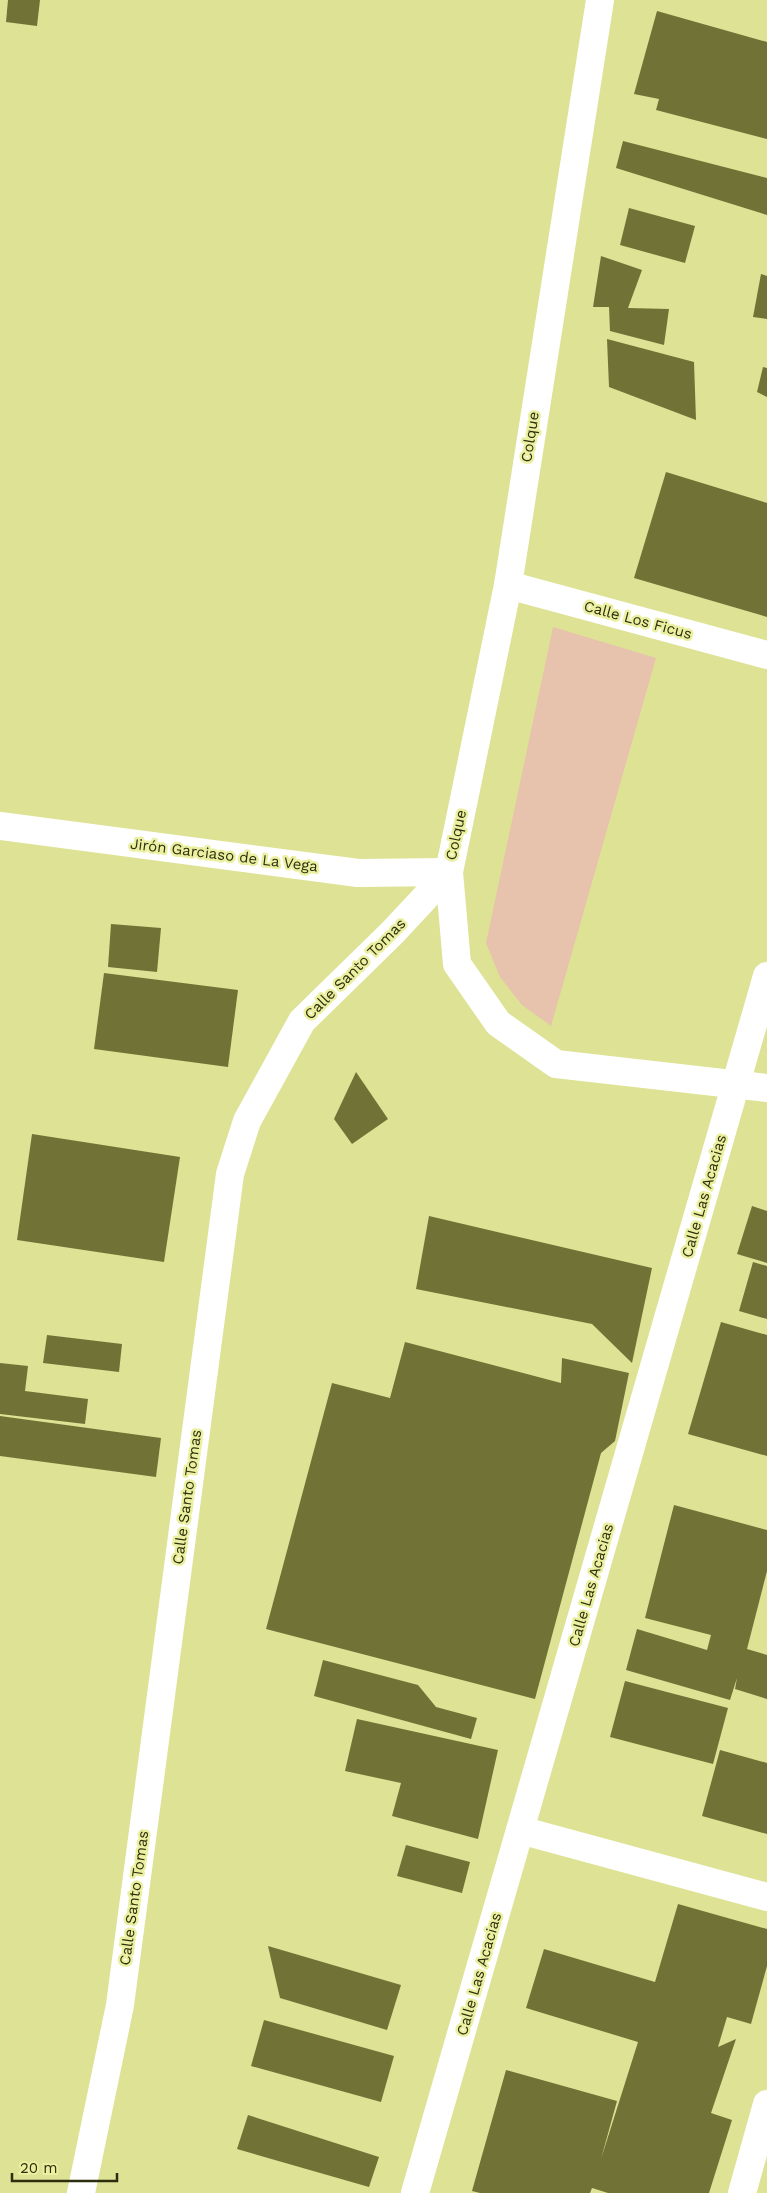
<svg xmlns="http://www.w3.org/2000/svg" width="767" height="2193" viewBox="0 0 767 2193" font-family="'Work Sans',sans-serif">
<rect width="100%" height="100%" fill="#dee294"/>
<!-- green -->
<polygon fill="#e7c2ad" points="553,627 656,658 551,1026 522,1005 500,977 486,943"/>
<!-- building -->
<g fill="#717336">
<polygon points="8,0 40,0 37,26 6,22"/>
<polygon points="657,11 767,42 767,139 656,110 659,99 634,94"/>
<polygon points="623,141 767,178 767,215 616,168"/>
<polygon points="629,208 695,226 685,263 620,245"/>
<polygon points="601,256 642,270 628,308 669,309 664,345 610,331 609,307 593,307"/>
<polygon points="761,274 767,276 767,319 753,317"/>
<polygon points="607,339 694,362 696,420 609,387"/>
<polygon points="763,367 767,368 767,397 757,392"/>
<polygon points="666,472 767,503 767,617 634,578"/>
<polygon points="111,924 161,928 157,972 108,967"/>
<polygon points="104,973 238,990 228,1067 94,1049"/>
<polygon points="356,1072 388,1119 352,1144 334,1119"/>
<polygon points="32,1134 180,1157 164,1262 17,1240"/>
<polygon points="752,1206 767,1211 767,1263 737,1254"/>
<polygon points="429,1216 652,1268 632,1363 592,1324 416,1289"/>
<polygon points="753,1262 767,1266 767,1319 739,1311"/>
<polygon points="721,1322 767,1335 767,1456 688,1434"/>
<polygon points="47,1335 122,1344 119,1372 43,1363"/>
<polygon points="405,1342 561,1383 562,1358 629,1373 615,1441 601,1453 535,1699 266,1629 332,1383 390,1398"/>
<polygon points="0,1363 28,1366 25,1391 88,1399 85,1424 0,1414"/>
<polygon points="0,1416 161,1438 156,1477 0,1456"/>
<polygon points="674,1505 767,1530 767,1571 747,1649 767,1655 767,1699 735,1689 737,1678 730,1700 626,1670 637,1629 707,1650 711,1635 645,1618"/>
<polygon points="323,1660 418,1685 436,1707 477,1718 471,1739 314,1696"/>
<polygon points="625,1681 728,1708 713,1764 610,1737"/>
<polygon points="357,1719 498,1750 478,1839 392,1816 401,1783 345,1771"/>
<polygon points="720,1750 767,1763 767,1834 702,1816"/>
<polygon points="406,1845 470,1862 462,1893 397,1876"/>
<polygon points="678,1904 767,1929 767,1966 751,2024 727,2017 718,2047 736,2039 711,2113 732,2120 709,2193 608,2193 592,2188 590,2193 480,2193 472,2191 506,2070 617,2101 601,2159 638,2042 526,2008 544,1949 655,1982"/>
<polygon points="268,1946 401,1985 387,2030 280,1998"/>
<polygon points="264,2020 394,2056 381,2102 251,2066"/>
<polygon points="248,2115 379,2157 369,2187 237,2149"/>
</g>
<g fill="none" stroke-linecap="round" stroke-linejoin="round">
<!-- street -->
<g stroke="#fff" stroke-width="28">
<polyline points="600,0 508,585 449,872 457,964 498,1023 556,1064 767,1088"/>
<polyline points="508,585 767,655"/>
<polyline points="0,826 358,873 449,872"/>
<polyline points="520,1830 767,1897"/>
<polyline points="81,2193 120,2005 230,1174 247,1121 302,1021 392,933 449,872"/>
<polyline points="415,2193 767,976"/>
<polyline points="742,2193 767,2104"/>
</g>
</g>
<g text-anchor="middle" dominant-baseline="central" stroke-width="5" stroke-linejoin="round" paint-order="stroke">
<!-- street labels -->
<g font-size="15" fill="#2d2e0d" stroke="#ebf0a1">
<text transform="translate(530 437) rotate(-81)">Colque</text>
<text transform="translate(638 620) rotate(15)">Calle Los Ficus</text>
<text transform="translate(456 835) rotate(-78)">Colque</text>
<text transform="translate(224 855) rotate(7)">Jirón Garciaso de La Vega</text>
<text transform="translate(355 969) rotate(-45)">Calle Santo Tomas</text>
<text transform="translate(704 1196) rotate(-74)">Calle Las Acacias</text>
<text transform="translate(187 1497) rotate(-82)">Calle Santo Tomas</text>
<text transform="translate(591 1585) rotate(-74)">Calle Las Acacias</text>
<text transform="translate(134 1898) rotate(-82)">Calle Santo Tomas</text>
<text transform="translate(479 1974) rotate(-74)">Calle Las Acacias</text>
</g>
</g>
<!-- scale -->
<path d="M12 2173v8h105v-8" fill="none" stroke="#2d2e0d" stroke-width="2.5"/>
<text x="20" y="2173" font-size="15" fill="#2d2e0d" stroke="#ebf0a1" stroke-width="4" paint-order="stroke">20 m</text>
</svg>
